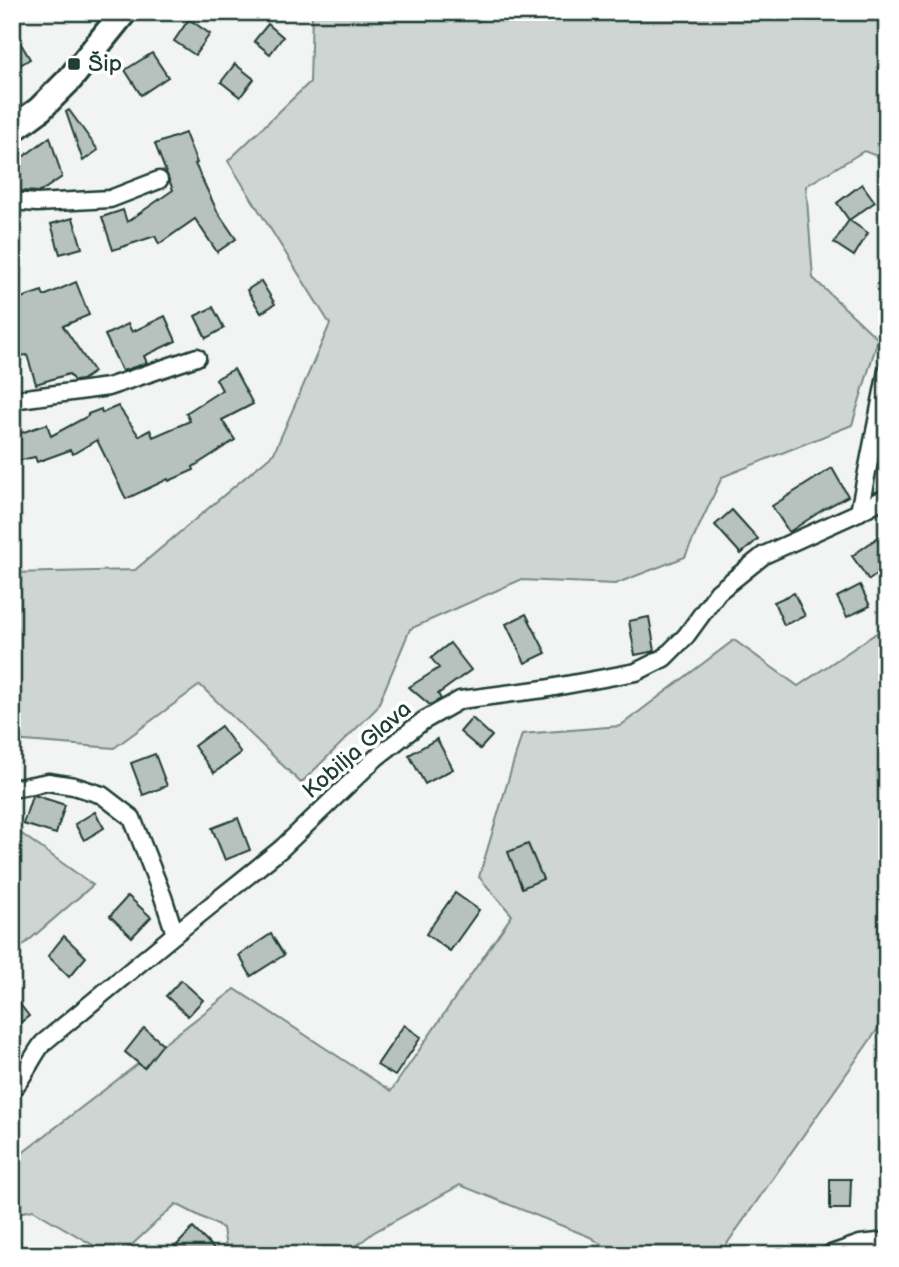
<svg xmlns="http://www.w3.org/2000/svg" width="899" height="1267" viewBox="0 0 899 1267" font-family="'Balsamiq Sans',sans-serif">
<rect width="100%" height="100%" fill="#f2f3f3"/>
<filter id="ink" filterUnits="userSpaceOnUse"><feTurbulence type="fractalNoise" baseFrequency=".0143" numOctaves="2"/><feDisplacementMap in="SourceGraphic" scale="14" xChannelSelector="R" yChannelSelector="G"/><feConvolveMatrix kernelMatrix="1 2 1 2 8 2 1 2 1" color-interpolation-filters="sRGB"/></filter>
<g filter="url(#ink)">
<!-- green -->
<g fill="#ced5d3" stroke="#768984" stroke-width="2">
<polygon points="312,12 466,12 478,22 492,12 887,12 887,160 864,151 806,186 813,278 878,339 852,425 722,477 685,557 615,584 520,580 410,629 377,708 301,783 200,685 114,748 12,740 12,573 135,570 274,453 330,324 228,161 310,82"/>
<polygon points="887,626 887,1016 719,1255 617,1255 590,1237 460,1185 374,1232 345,1255 227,1255 223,1228 176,1204 121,1255 110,1255 33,1210 12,1214 12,1161 235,989 391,1091 512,915 479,877 522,734 620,726 734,640 798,686"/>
<polygon points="12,827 93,885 12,955"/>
</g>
<!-- building -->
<g fill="#b7c1bd" stroke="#1f3d34" stroke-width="2">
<polygon points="189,19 210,34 195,55 174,41"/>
<polygon points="268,24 283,37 270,54 254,41"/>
<polygon points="12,29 30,59 12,70"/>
<polygon points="152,53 168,77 141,95 125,70"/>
<polygon points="235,64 254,79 240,97 221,82"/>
<polygon points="69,110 98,150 83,161 66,112"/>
<polygon points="185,133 197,163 195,164 217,211 236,239 217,252 195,219 159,244 155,236 113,250 102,217 123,210 127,222 173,190 155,144"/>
<polygon points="50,137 62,177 40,192 21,191 12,179 12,165"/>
<polygon points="862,184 875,202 849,220 837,203"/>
<polygon points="73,218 82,248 60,254 51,224"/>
<polygon points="849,220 868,233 854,256 834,243"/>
<polygon points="261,281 275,304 261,313 247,290"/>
<polygon points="76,282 89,315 63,326 94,372 82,380 74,381 69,374 36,384 27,355 12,357 12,301 42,291 44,296"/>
<polygon points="213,307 224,328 206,338 195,316"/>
<polygon points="165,316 176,341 144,356 147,363 122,371 105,335 128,324 132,332"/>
<polygon points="234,369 253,404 222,420 235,440 193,467 194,470 169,481 168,479 126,499 97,440 73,454 70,450 37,462 35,457 12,462 12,436 47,424 51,436 88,416 88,414 101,409 102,413 118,406 139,436 150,430 153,437 190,421 186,413 222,390 216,379"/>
<polygon points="832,468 848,496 824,509 789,532 772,506"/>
<polygon points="732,510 758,539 741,554 715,525"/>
<polygon points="887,531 887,567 869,580 852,556"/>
<polygon points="860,585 870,606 847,617 837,597"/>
<polygon points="794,593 805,616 784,625 774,602"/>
<polygon points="526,614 546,653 525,663 506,624"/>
<polygon points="649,617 655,651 635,655 629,621"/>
<polygon points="450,643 471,670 438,694 441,699 430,705 409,687 439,668 431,658"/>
<polygon points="472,718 492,736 480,749 460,732"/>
<polygon points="221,726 241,753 214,773 194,746"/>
<polygon points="437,739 453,769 425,784 409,755"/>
<polygon points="155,754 167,786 143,795 131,763"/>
<polygon points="34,795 65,805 56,834 23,824 32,796"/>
<polygon points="95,812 104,828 84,840 75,824"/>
<polygon points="238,818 250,850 225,860 212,828"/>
<polygon points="528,844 543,879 522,888 508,852"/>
<polygon points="455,893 479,910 450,951 426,934"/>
<polygon points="128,896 151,917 132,937 110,916"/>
<polygon points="271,934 284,955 251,976 239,955"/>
<polygon points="64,936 86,957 69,977 48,956"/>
<polygon points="181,980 203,1000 188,1016 166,996"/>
<polygon points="12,994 29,1016 12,1029"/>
<polygon points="404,1025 421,1037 395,1076 377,1065"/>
<polygon points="144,1028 163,1044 144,1068 125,1052"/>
<polygon points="830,1179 851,1179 850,1209 830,1209"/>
<polygon points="193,1228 220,1255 182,1255 175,1247"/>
</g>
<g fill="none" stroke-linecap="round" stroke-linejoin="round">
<!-- street casing -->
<g stroke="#1f3d34" stroke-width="21">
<g id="street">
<polyline points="12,201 37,203 110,199 159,180"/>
<polyline points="12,400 108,387 197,357"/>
<polyline points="859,512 887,371"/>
<polyline points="12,789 48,782 74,786 102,795 132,818 163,897 175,934"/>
<path d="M12,1090C25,1076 31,1058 43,1043L175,934L281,849L377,757L423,721L460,700L544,689L604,678L636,672L664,658L686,636L718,592L764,555L859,512L881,500L887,499"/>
<polyline points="828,1255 860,1244 887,1241"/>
</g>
</g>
<!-- primary casing -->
<g stroke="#1f3d34" stroke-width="30">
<polyline id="primary" points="12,130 39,110 70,79 124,12"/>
</g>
<!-- street -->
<use href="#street" stroke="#fff" stroke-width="16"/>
<!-- primary -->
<use href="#primary" stroke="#fff" stroke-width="24"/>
</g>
</g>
<!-- markers -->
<rect fill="#1f3d34" stroke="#fff" stroke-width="2.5" x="67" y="57" width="14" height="14" rx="3.5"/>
<g text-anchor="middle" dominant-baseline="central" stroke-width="7" stroke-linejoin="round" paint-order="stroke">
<!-- poi labels -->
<g font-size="23" fill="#1f3d34" stroke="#fff" text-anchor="start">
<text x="88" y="64">Šip</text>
</g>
<!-- street labels -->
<g font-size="23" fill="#1f3d34" stroke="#fff">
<text transform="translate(357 750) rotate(-41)">Kobilja Glava</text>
</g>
</g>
<!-- margin -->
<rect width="899" height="1267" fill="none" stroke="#fff" stroke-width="42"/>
<rect x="21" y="21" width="857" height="1225" fill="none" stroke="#1f3d34" stroke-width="2.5" filter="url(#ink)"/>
</svg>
